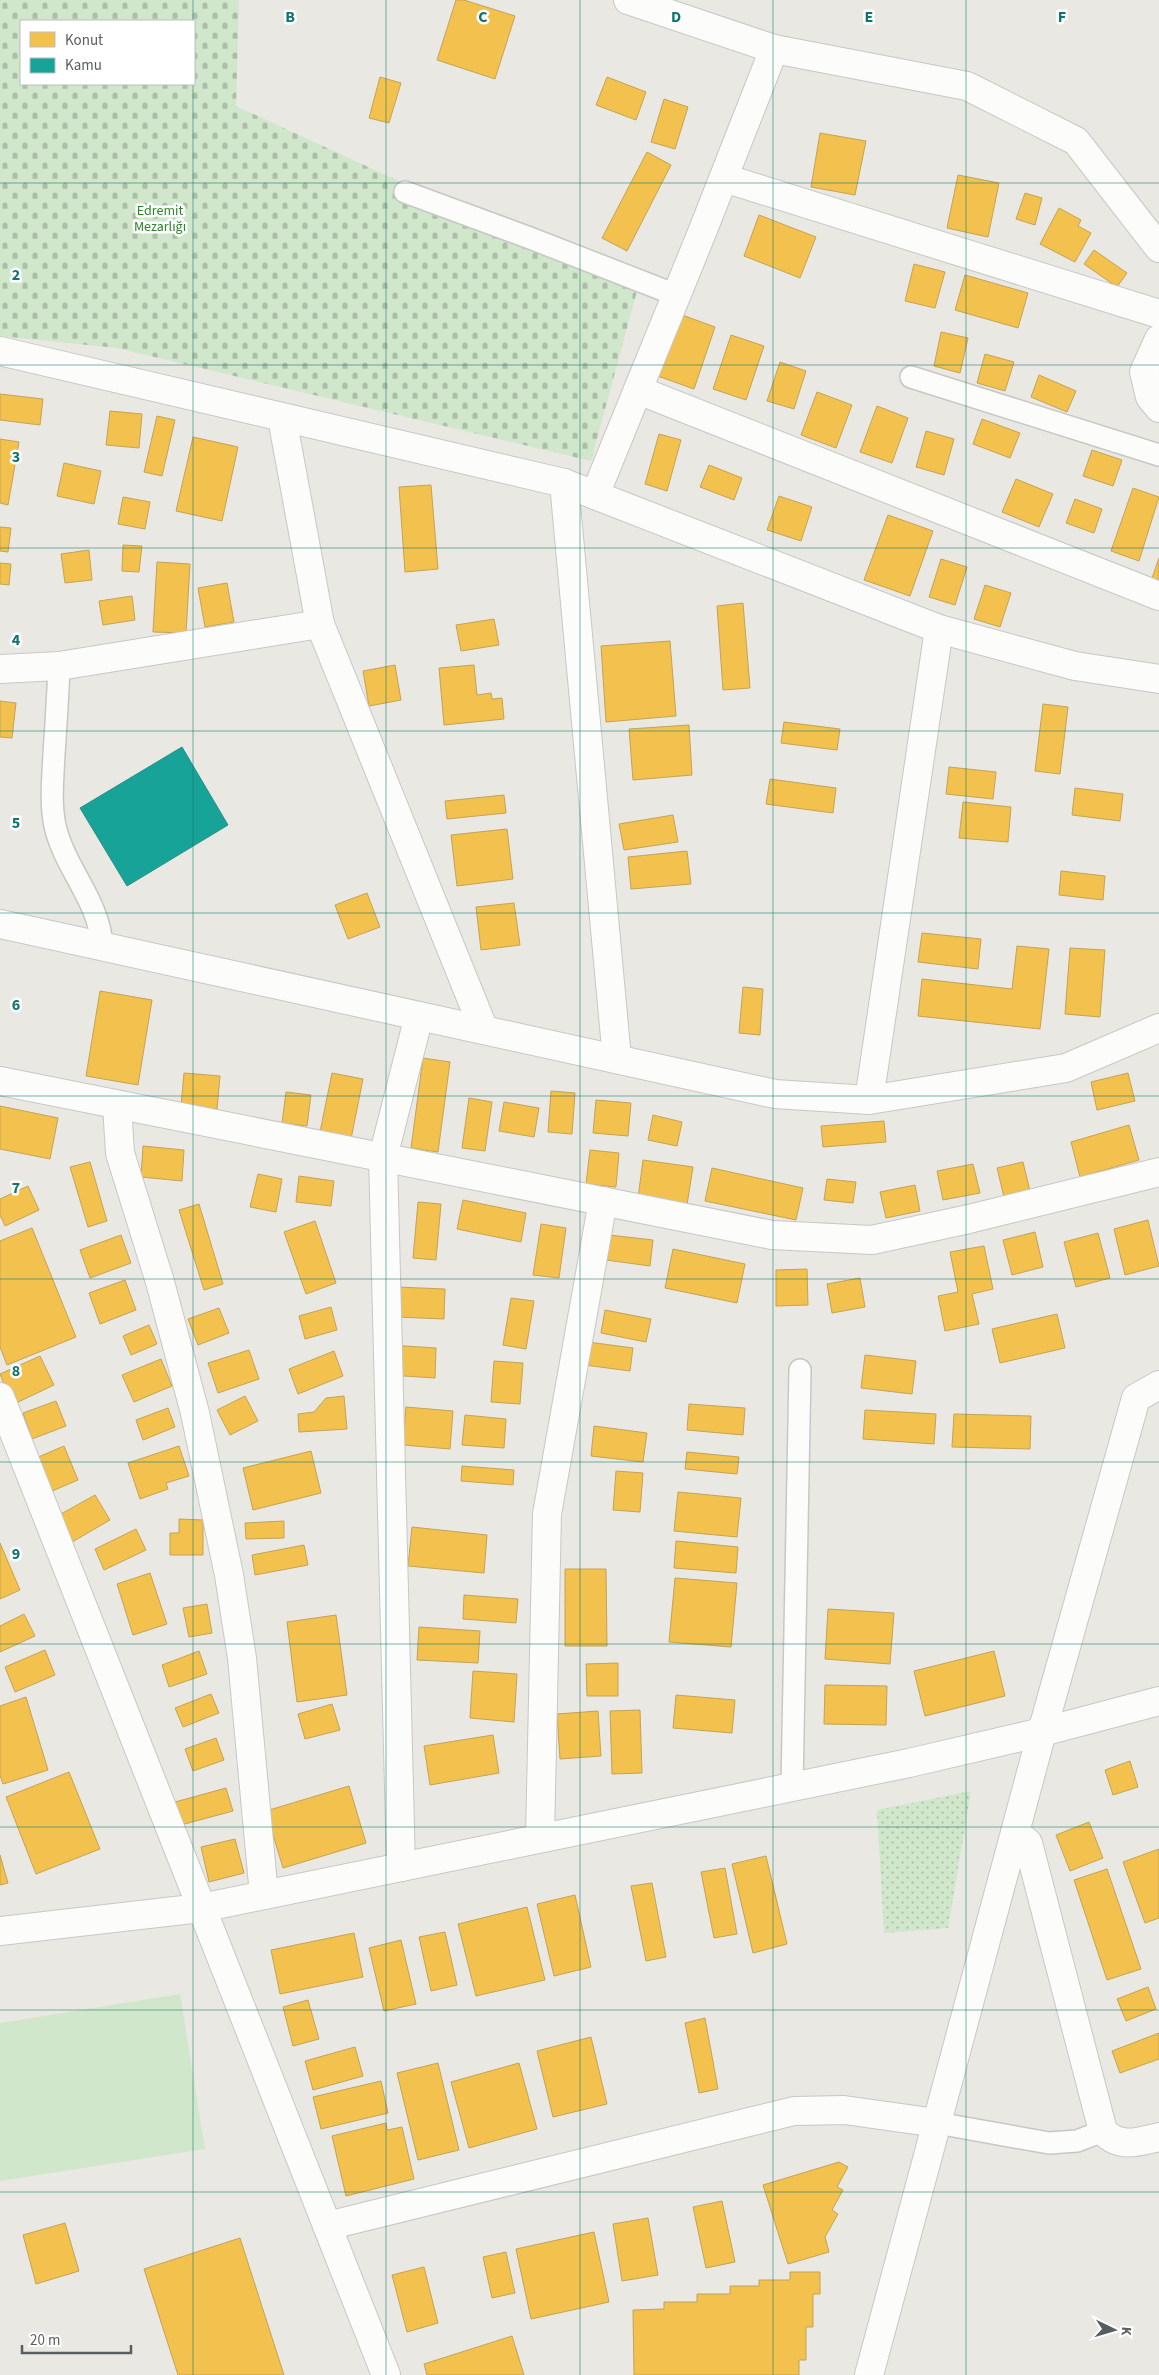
<svg xmlns="http://www.w3.org/2000/svg" width="1159" height="2375" viewBox="0 0 1159 2375" font-family="'Source Sans 3',sans-serif">
<defs>
<pattern id="grass-dots" width="8" height="8" patternUnits="userSpaceOnUse" patternTransform="scale(1.25)"><rect width="8" height="8" fill="#d0e7cb"/><path d="M2 2h.1M6 6h.1" fill="none" stroke="#acbea8" stroke-width="1.8" stroke-linecap="round"/></pattern>
<pattern id="cemetery-stones" width="16" height="16" patternUnits="userSpaceOnUse" patternTransform="scale(1.25)"><rect width="16" height="16" fill="#d0e7cb"/><path d="M2 7V4a2 2 0 0 1 4 0v3zM10 15v-3a2 2 0 0 1 4 0v3z" fill="#acbea8"/></pattern>
</defs>
<rect width="100%" height="100%" fill="#eae8e2"/>
<!-- grass -->
<polygon fill="url(#grass-dots)" points="971,1791 948,1928 884,1933 877,1810"/>
<!-- cemetery -->
<path fill="url(#cemetery-stones)" fill-rule="evenodd" d="M0,0H239L236,106L637,291L591,461L117,348L0,336ZM21,21H194V84H21Z"/>
<!-- pitch -->
<polygon fill="#d0e7cb" points="180,1994 205,2149 0,2181 0,2023"/>
<!-- homes -->
<g fill="#f2c14e" stroke="#c4a354">
<polygon points="456,0 464,0 515,16 495,79 437,60"/>
<polygon points="380,77 401,83 389,123 369,118"/>
<polygon points="607,77 646,92 636,120 596,105"/>
<polygon points="664,99 688,107 675,149 651,142"/>
<polygon points="820,133 866,141 855,195 811,187"/>
<polygon points="647,152 671,165 627,251 602,238"/>
<polygon points="958,175 999,183 988,237 947,228"/>
<polygon points="1025,193 1042,198 1035,225 1016,219"/>
<polygon points="1059,208 1081,220 1078,226 1091,233 1075,262 1040,244"/>
<polygon points="759,215 816,237 800,278 744,256"/>
<polygon points="1094,250 1127,273 1117,287 1084,264"/>
<polygon points="914,264 945,272 935,308 905,301"/>
<polygon points="965,275 1028,293 1018,328 955,310"/>
<polygon points="674,312 715,327 694,389 652,374"/>
<polygon points="941,332 968,338 960,373 934,366"/>
<polygon points="731,335 764,346 746,400 713,389"/>
<polygon points="985,354 1014,362 1005,391 977,383"/>
<polygon points="780,362 806,371 794,409 767,401"/>
<polygon points="1039,375 1076,391 1067,412 1031,397"/>
<polygon points="817,392 852,405 836,448 801,435"/>
<polygon points="0,394 43,399 40,425 0,420"/>
<polygon points="877,406 908,418 892,463 860,452"/>
<polygon points="110,411 142,414 139,448 106,445"/>
<polygon points="157,416 175,420 162,476 144,472"/>
<polygon points="982,419 1020,433 1010,458 973,444"/>
<polygon points="926,431 954,439 944,475 916,467"/>
<polygon points="659,434 681,440 667,491 645,484"/>
<polygon points="193,437 238,447 222,521 176,511"/>
<polygon points="0,439 19,442 8,505 0,503"/>
<polygon points="1092,450 1122,460 1113,486 1083,476"/>
<polygon points="64,463 101,471 94,504 57,496"/>
<polygon points="709,465 742,478 734,500 700,487"/>
<polygon points="1016,479 1053,494 1039,527 1002,512"/>
<polygon points="431,485 438,569 405,572 399,487"/>
<polygon points="1133,488 1159,497 1139,561 1111,551"/>
<polygon points="779,496 812,507 801,541 767,530"/>
<polygon points="123,497 150,502 145,529 118,524"/>
<polygon points="1075,499 1102,509 1094,533 1066,523"/>
<polygon points="888,515 933,531 910,596 864,580"/>
<polygon points="0,527 11,528 8,552 0,551"/>
<polygon points="123,545 142,546 139,572 122,571"/>
<polygon points="89,550 92,580 65,583 61,554"/>
<polygon points="1159,558 1159,584 1151,581"/>
<polygon points="941,559 967,567 955,605 929,597"/>
<polygon points="157,562 190,564 186,633 153,632"/>
<polygon points="0,563 11,564 9,585 0,584"/>
<polygon points="227,583 234,622 205,627 198,588"/>
<polygon points="985,585 1011,593 1000,627 974,619"/>
<polygon points="132,596 135,620 103,625 99,601"/>
<polygon points="743,603 750,688 723,690 717,606"/>
<polygon points="494,619 499,645 461,651 456,625"/>
<polygon points="670,641 676,716 606,722 601,646"/>
<polygon points="395,665 401,700 369,706 363,671"/>
<polygon points="474,665 477,695 491,693 492,699 502,698 504,719 444,725 439,668"/>
<polygon points="0,701 16,703 12,738 0,737"/>
<polygon points="1043,704 1068,707 1060,774 1035,771"/>
<polygon points="784,722 840,729 837,750 781,743"/>
<polygon points="689,725 692,775 633,780 629,729"/>
<polygon points="949,767 996,772 993,799 946,794"/>
<polygon points="770,779 836,788 833,813 766,804"/>
<polygon points="1075,788 1123,794 1120,821 1072,815"/>
<polygon points="504,795 506,813 447,819 445,801"/>
<polygon points="963,802 1011,807 1008,842 959,838"/>
<polygon points="673,815 678,842 624,850 619,824"/>
<polygon points="507,829 513,879 457,886 451,835"/>
<polygon points="687,851 691,884 631,889 628,857"/>
<polygon points="1061,871 1105,876 1103,900 1059,895"/>
<polygon points="367,893 380,927 348,939 335,905"/>
<polygon points="514,903 520,945 481,950 476,907"/>
<polygon points="922,933 981,939 978,969 918,962"/>
<polygon points="1017,946 1049,949 1040,1029 918,1016 922,979 1012,989"/>
<polygon points="1070,948 1105,950 1100,1017 1065,1014"/>
<polygon points="743,987 763,989 760,1035 739,1033"/>
<polygon points="100,991 152,1000 138,1085 86,1076"/>
<polygon points="423,1058 450,1062 438,1152 411,1148"/>
<polygon points="184,1073 220,1076 217,1109 181,1106"/>
<polygon points="332,1073 363,1079 351,1139 320,1132"/>
<polygon points="1128,1073 1135,1101 1097,1110 1091,1082"/>
<polygon points="551,1091 575,1093 572,1134 548,1132"/>
<polygon points="286,1092 311,1095 307,1126 282,1123"/>
<polygon points="469,1098 492,1102 485,1151 462,1148"/>
<polygon points="596,1100 631,1103 628,1136 593,1133"/>
<polygon points="504,1102 539,1108 534,1137 499,1131"/>
<polygon points="0,1106 58,1118 50,1159 0,1149"/>
<polygon points="653,1115 682,1122 677,1146 648,1140"/>
<polygon points="884,1121 886,1142 823,1147 821,1126"/>
<polygon points="1129,1125 1139,1160 1080,1177 1071,1142"/>
<polygon points="143,1146 184,1150 182,1181 141,1177"/>
<polygon points="590,1150 619,1153 616,1187 586,1184"/>
<polygon points="643,1160 693,1167 687,1205 638,1198"/>
<polygon points="90,1162 107,1221 88,1227 70,1167"/>
<polygon points="1023,1162 1030,1191 1004,1197 997,1168"/>
<polygon points="973,1164 980,1193 943,1200 937,1171"/>
<polygon points="712,1168 803,1188 796,1220 705,1201"/>
<polygon points="258,1174 282,1179 276,1212 250,1207"/>
<polygon points="299,1176 334,1181 331,1206 296,1202"/>
<polygon points="827,1179 856,1182 853,1203 824,1200"/>
<polygon points="915,1185 920,1211 886,1218 880,1192"/>
<polygon points="28,1186 39,1210 5,1226 0,1215 0,1199"/>
<polygon points="463,1200 526,1213 521,1242 457,1229"/>
<polygon points="418,1202 441,1204 436,1260 413,1258"/>
<polygon points="199,1204 223,1284 204,1290 179,1210"/>
<polygon points="1148,1220 1159,1266 1125,1275 1114,1229"/>
<polygon points="315,1221 336,1283 306,1294 284,1232"/>
<polygon points="541,1224 566,1228 559,1278 533,1275"/>
<polygon points="32,1228 76,1337 7,1365 0,1347 0,1241"/>
<polygon points="1035,1232 1043,1267 1012,1275 1003,1240"/>
<polygon points="1098,1233 1110,1278 1076,1287 1064,1242"/>
<polygon points="121,1235 131,1263 90,1278 80,1250"/>
<polygon points="609,1235 653,1240 650,1266 606,1260"/>
<polygon points="984,1246 993,1289 972,1294 979,1324 945,1331 938,1296 958,1292 950,1252"/>
<polygon points="673,1249 745,1264 737,1303 665,1288"/>
<polygon points="807,1269 808,1305 776,1306 776,1270"/>
<polygon points="860,1278 865,1307 832,1313 827,1284"/>
<polygon points="125,1280 136,1310 100,1324 89,1293"/>
<polygon points="397,1287 445,1289 444,1319 397,1317"/>
<polygon points="511,1298 534,1301 526,1349 503,1345"/>
<polygon points="331,1307 337,1330 305,1339 299,1316"/>
<polygon points="219,1308 229,1333 198,1345 188,1319"/>
<polygon points="605,1310 651,1319 646,1342 601,1333"/>
<polygon points="1057,1314 1065,1348 1000,1363 992,1329"/>
<polygon points="149,1325 157,1344 131,1355 123,1336"/>
<polygon points="588,1342 633,1348 630,1371 585,1365"/>
<polygon points="390,1345 436,1348 435,1378 389,1375"/>
<polygon points="249,1350 259,1379 218,1393 208,1363"/>
<polygon points="334,1351 343,1376 298,1394 289,1369"/>
<polygon points="865,1355 916,1361 912,1394 861,1388"/>
<polygon points="40,1356 54,1385 12,1405 0,1374"/>
<polygon points="161,1359 172,1386 134,1402 122,1375"/>
<polygon points="494,1361 523,1363 520,1404 491,1402"/>
<polygon points="245,1396 258,1421 230,1435 217,1410"/>
<polygon points="344,1396 347,1429 299,1432 298,1414 314,1412 326,1398"/>
<polygon points="56,1401 66,1426 32,1439 23,1413"/>
<polygon points="689,1404 745,1408 743,1435 687,1430"/>
<polygon points="406,1407 453,1411 450,1449 403,1445"/>
<polygon points="168,1408 175,1427 143,1440 136,1420"/>
<polygon points="865,1410 936,1414 934,1444 863,1439"/>
<polygon points="954,1414 1031,1416 1030,1449 952,1447"/>
<polygon points="465,1415 506,1419 504,1448 462,1445"/>
<polygon points="594,1426 647,1433 643,1462 591,1456"/>
<polygon points="64,1446 78,1480 43,1495 29,1461"/>
<polygon points="179,1446 189,1476 166,1483 168,1489 140,1499 128,1463"/>
<polygon points="311,1451 321,1493 253,1510 243,1468"/>
<polygon points="687,1452 739,1457 737,1474 685,1469"/>
<polygon points="462,1466 514,1470 513,1485 461,1481"/>
<polygon points="616,1471 643,1473 640,1512 613,1510"/>
<polygon points="678,1492 741,1498 737,1537 674,1531"/>
<polygon points="95,1495 110,1520 67,1545 52,1519"/>
<polygon points="179,1519 203,1520 203,1555 170,1555 170,1533 179,1533"/>
<polygon points="284,1521 284,1538 246,1539 245,1523"/>
<polygon points="412,1527 487,1535 484,1573 408,1566"/>
<polygon points="136,1529 146,1550 104,1570 95,1549"/>
<polygon points="676,1541 738,1547 736,1573 674,1568"/>
<polygon points="0,1543 20,1590 0,1599"/>
<polygon points="304,1545 308,1565 255,1575 252,1555"/>
<polygon points="565,1569 606,1569 607,1646 565,1646"/>
<polygon points="150,1573 167,1624 133,1635 117,1584"/>
<polygon points="675,1578 737,1583 731,1647 669,1642"/>
<polygon points="464,1595 518,1599 516,1623 463,1619"/>
<polygon points="207,1604 212,1633 189,1637 183,1608"/>
<polygon points="828,1609 894,1613 890,1664 825,1659"/>
<polygon points="24,1614 35,1636 0,1652 0,1626"/>
<polygon points="336,1615 347,1695 297,1702 287,1622"/>
<polygon points="419,1627 480,1631 478,1663 417,1660"/>
<polygon points="45,1650 55,1675 15,1692 5,1667"/>
<polygon points="199,1651 207,1674 169,1687 162,1665"/>
<polygon points="994,1651 1005,1696 925,1716 914,1671"/>
<polygon points="618,1663 618,1696 587,1696 586,1664"/>
<polygon points="473,1671 517,1674 514,1722 470,1718"/>
<polygon points="825,1685 887,1686 886,1725 824,1724"/>
<polygon points="211,1694 219,1713 183,1727 175,1708"/>
<polygon points="676,1695 735,1700 732,1733 673,1728"/>
<polygon points="26,1697 48,1770 3,1784 0,1775 0,1706"/>
<polygon points="332,1704 340,1730 305,1739 298,1714"/>
<polygon points="640,1710 642,1773 612,1774 610,1711"/>
<polygon points="598,1711 601,1756 560,1759 557,1714"/>
<polygon points="493,1735 499,1773 430,1785 424,1746"/>
<polygon points="216,1738 224,1760 193,1771 185,1749"/>
<polygon points="1130,1761 1138,1787 1113,1795 1105,1770"/>
<polygon points="69,1772 100,1849 36,1874 6,1797"/>
<polygon points="349,1786 366,1843 283,1868 266,1811"/>
<polygon points="226,1788 233,1811 181,1825 175,1802"/>
<polygon points="1089,1822 1103,1858 1070,1871 1056,1835"/>
<polygon points="235,1839 244,1873 209,1882 201,1847"/>
<polygon points="1159,1849 1159,1918 1145,1923 1123,1862"/>
<polygon points="0,1855 8,1883 0,1885"/>
<polygon points="766,1856 787,1944 753,1953 732,1864"/>
<polygon points="725,1868 737,1934 714,1938 701,1872"/>
<polygon points="1107,1869 1141,1969 1107,1980 1074,1880"/>
<polygon points="652,1883 666,1957 646,1961 631,1886"/>
<polygon points="575,1895 591,1967 554,1976 537,1904"/>
<polygon points="527,1907 545,1980 476,1996 458,1924"/>
<polygon points="445,1932 457,1985 431,1991 419,1937"/>
<polygon points="354,1933 363,1977 280,1994 271,1950"/>
<polygon points="401,1940 416,2004 384,2011 369,1948"/>
<polygon points="1148,1987 1156,2009 1126,2021 1117,1999"/>
<polygon points="308,2000 319,2039 293,2046 283,2007"/>
<polygon points="705,2018 718,2089 699,2093 685,2023"/>
<polygon points="1159,2033 1159,2059 1120,2073 1112,2051"/>
<polygon points="591,2037 607,2104 553,2117 537,2051"/>
<polygon points="355,2047 363,2076 313,2090 305,2061"/>
<polygon points="438,2063 459,2150 418,2160 397,2073"/>
<polygon points="519,2063 537,2129 469,2148 451,2082"/>
<polygon points="381,2081 388,2113 321,2129 313,2097"/>
<polygon points="386,2123 387,2130 402,2127 414,2179 346,2196 332,2136"/>
<polygon points="839,2162 848,2167 837,2187 843,2190 832,2210 838,2214 825,2237 829,2252 788,2264 763,2185"/>
<polygon points="722,2201 735,2262 706,2268 693,2207"/>
<polygon points="648,2218 658,2275 622,2281 613,2224"/>
<polygon points="65,2223 79,2271 36,2284 23,2235"/>
<polygon points="594,2232 609,2302 531,2319 516,2249"/>
<polygon points="240,2238 284,2375 178,2375 144,2269"/>
<polygon points="506,2252 515,2293 492,2298 483,2257"/>
<polygon points="424,2267 438,2323 407,2332 392,2275"/>
<polygon points="790,2272 820,2272 820,2294 813,2294 813,2327 806,2327 806,2360 799,2360 799,2375 634,2375 633,2310 664,2309 664,2302 697,2302 697,2294 730,2294 730,2286 759,2286 759,2280 790,2280"/>
<polygon points="512,2336 524,2375 427,2375 424,2364"/>
</g>
<!-- public -->
<polygon fill="#17a398" stroke="#2a8e88" points="182,747 228,825 127,886 80,808"/>
<g fill="none" stroke-linecap="round" stroke-linejoin="round">
<!-- service casing -->
<g stroke="#c7c7c6" stroke-width="24">
<g id="service">
<polyline points="405,192 530,238 676,295"/>
<polyline points="911,377 1159,455"/>
<path d="M59,666C58,695 56,724 54,754C53,778 50,802 55,826C65,869 100,902 102,946"/>
<polyline points="792,1787 800,1370"/>
<polyline points="937,2123 1049,2143 1077,2141 1103,2131"/>
</g>
</g>
<!-- minor casing -->
<g stroke="#c7c7c6" stroke-width="30">
<g id="minor">
<polyline points="628,0 774,49 967,86 1076,141 1159,248"/>
<polyline points="724,178 1159,314"/>
<polyline points="1159,339 1144,372 1150,397 1159,408"/>
<polyline points="0,351 564,483 939,629 1075,666 1159,679"/>
<polyline points="638,390 1159,596"/>
<polyline points="282,418 320,624 484,1030"/>
<polyline points="564,483 617,1059"/>
<polyline points="595,495 703,230 774,49"/>
<polyline points="0,669 59,666 320,624"/>
<polyline points="0,924 775,1094 869,1100 1066,1068 1159,1028"/>
<polyline points="0,1081 772,1235 872,1240 969,1219 1159,1172"/>
<polyline points="869,1100 939,629"/>
<polyline points="117,1105 120,1153 160,1282 195,1413 229,1575 242,1658 264,1895"/>
<polyline points="0,1397 386,2375"/>
<path d="M1015,1832L1028,1843L1103,2131C1120,2149 1138,2142 1159,2137"/>
<polyline points="540,1838 547,1514 603,1201"/>
<polyline points="401,1867 383,1157 419,1016"/>
<polyline points="0,1931 201,1908 909,1763 1042,1732 1159,1701"/>
<polyline points="327,2226 794,2111 844,2110 937,2123"/>
<polyline points="869,2375 1042,1732 1136,1398 1159,1385"/>
</g>
</g>
<!-- service -->
<use href="#service" stroke="#fcfcfb" stroke-width="21"/>
<!-- minor -->
<use href="#minor" stroke="#fcfcfb" stroke-width="28"/>
</g>
<!-- grid -->
<path fill="none" stroke="#0f766e" stroke-width="1" stroke-opacity="0.55" d="M193,0V21M386,0V2375M580,0V2375M773,0V2375M966,0V2375M193,84V2375M0,183H1159M0,365H1159M0,548H1159M0,731H1159M0,913H1159M0,1096H1159M0,1279H1159M0,1462H1159M0,1644H1159M0,1827H1159M0,2010H1159M0,2192H1159"/>
<g text-anchor="middle" dominant-baseline="central" stroke-width="5" stroke-linejoin="round" paint-order="stroke">
<!-- park labels -->
<g font-size="14" fill="#2e842e" stroke="#fff">
<text x="160" y="211">Edremit<tspan x="160" dy="16">Mezarlığı</tspan></text>
</g>
</g>
<g font-size="16" text-anchor="middle" font-weight="bold" fill="#0f766e" stroke="#fff" stroke-width="5" stroke-linejoin="round" paint-order="stroke">
<text x="290" y="22">B</text>
<text x="483" y="22">C</text>
<text x="676" y="22">D</text>
<text x="869" y="22">E</text>
<text x="1062" y="22">F</text>
<text x="16" y="280">2</text>
<text x="16" y="462">3</text>
<text x="16" y="645">4</text>
<text x="16" y="828">5</text>
<text x="16" y="1010">6</text>
<text x="16" y="1193">7</text>
<text x="16" y="1376">8</text>
<text x="16" y="1559">9</text>
</g>
<!-- legend -->
<rect x="20" y="20" width="175" height="65" fill="#ffffff" stroke="#bcbec0"/>
<rect x="30" y="32" width="25" height="15" fill="#f2c14e" stroke="#bcbec0"/>
<text x="65" y="45" font-size="15" fill="#585d62">Konut</text>
<rect x="30" y="58" width="25" height="15" fill="#17a398" stroke="#bcbec0"/>
<text x="65" y="70" font-size="15" fill="#585d62">Kamu</text>
<!-- north arrow -->
<g transform="translate(1114 2330) rotate(95)" stroke="#ffffff" stroke-width="4" paint-order="stroke">
<path d="M0-4L9 19L0 12L-9 19Z" fill="#585d62"/>
<text y="-8" font-size="14" font-weight="bold" text-anchor="middle" fill="#585d62">K</text>
</g>
<!-- scale -->
<path d="M22 2345v8h109v-8" fill="none" stroke="#585d62" stroke-width="2.5"/>
<text x="30" y="2345" font-size="15" fill="#585d62" stroke="#ffffff" stroke-width="4" paint-order="stroke">20 m</text>
</svg>
